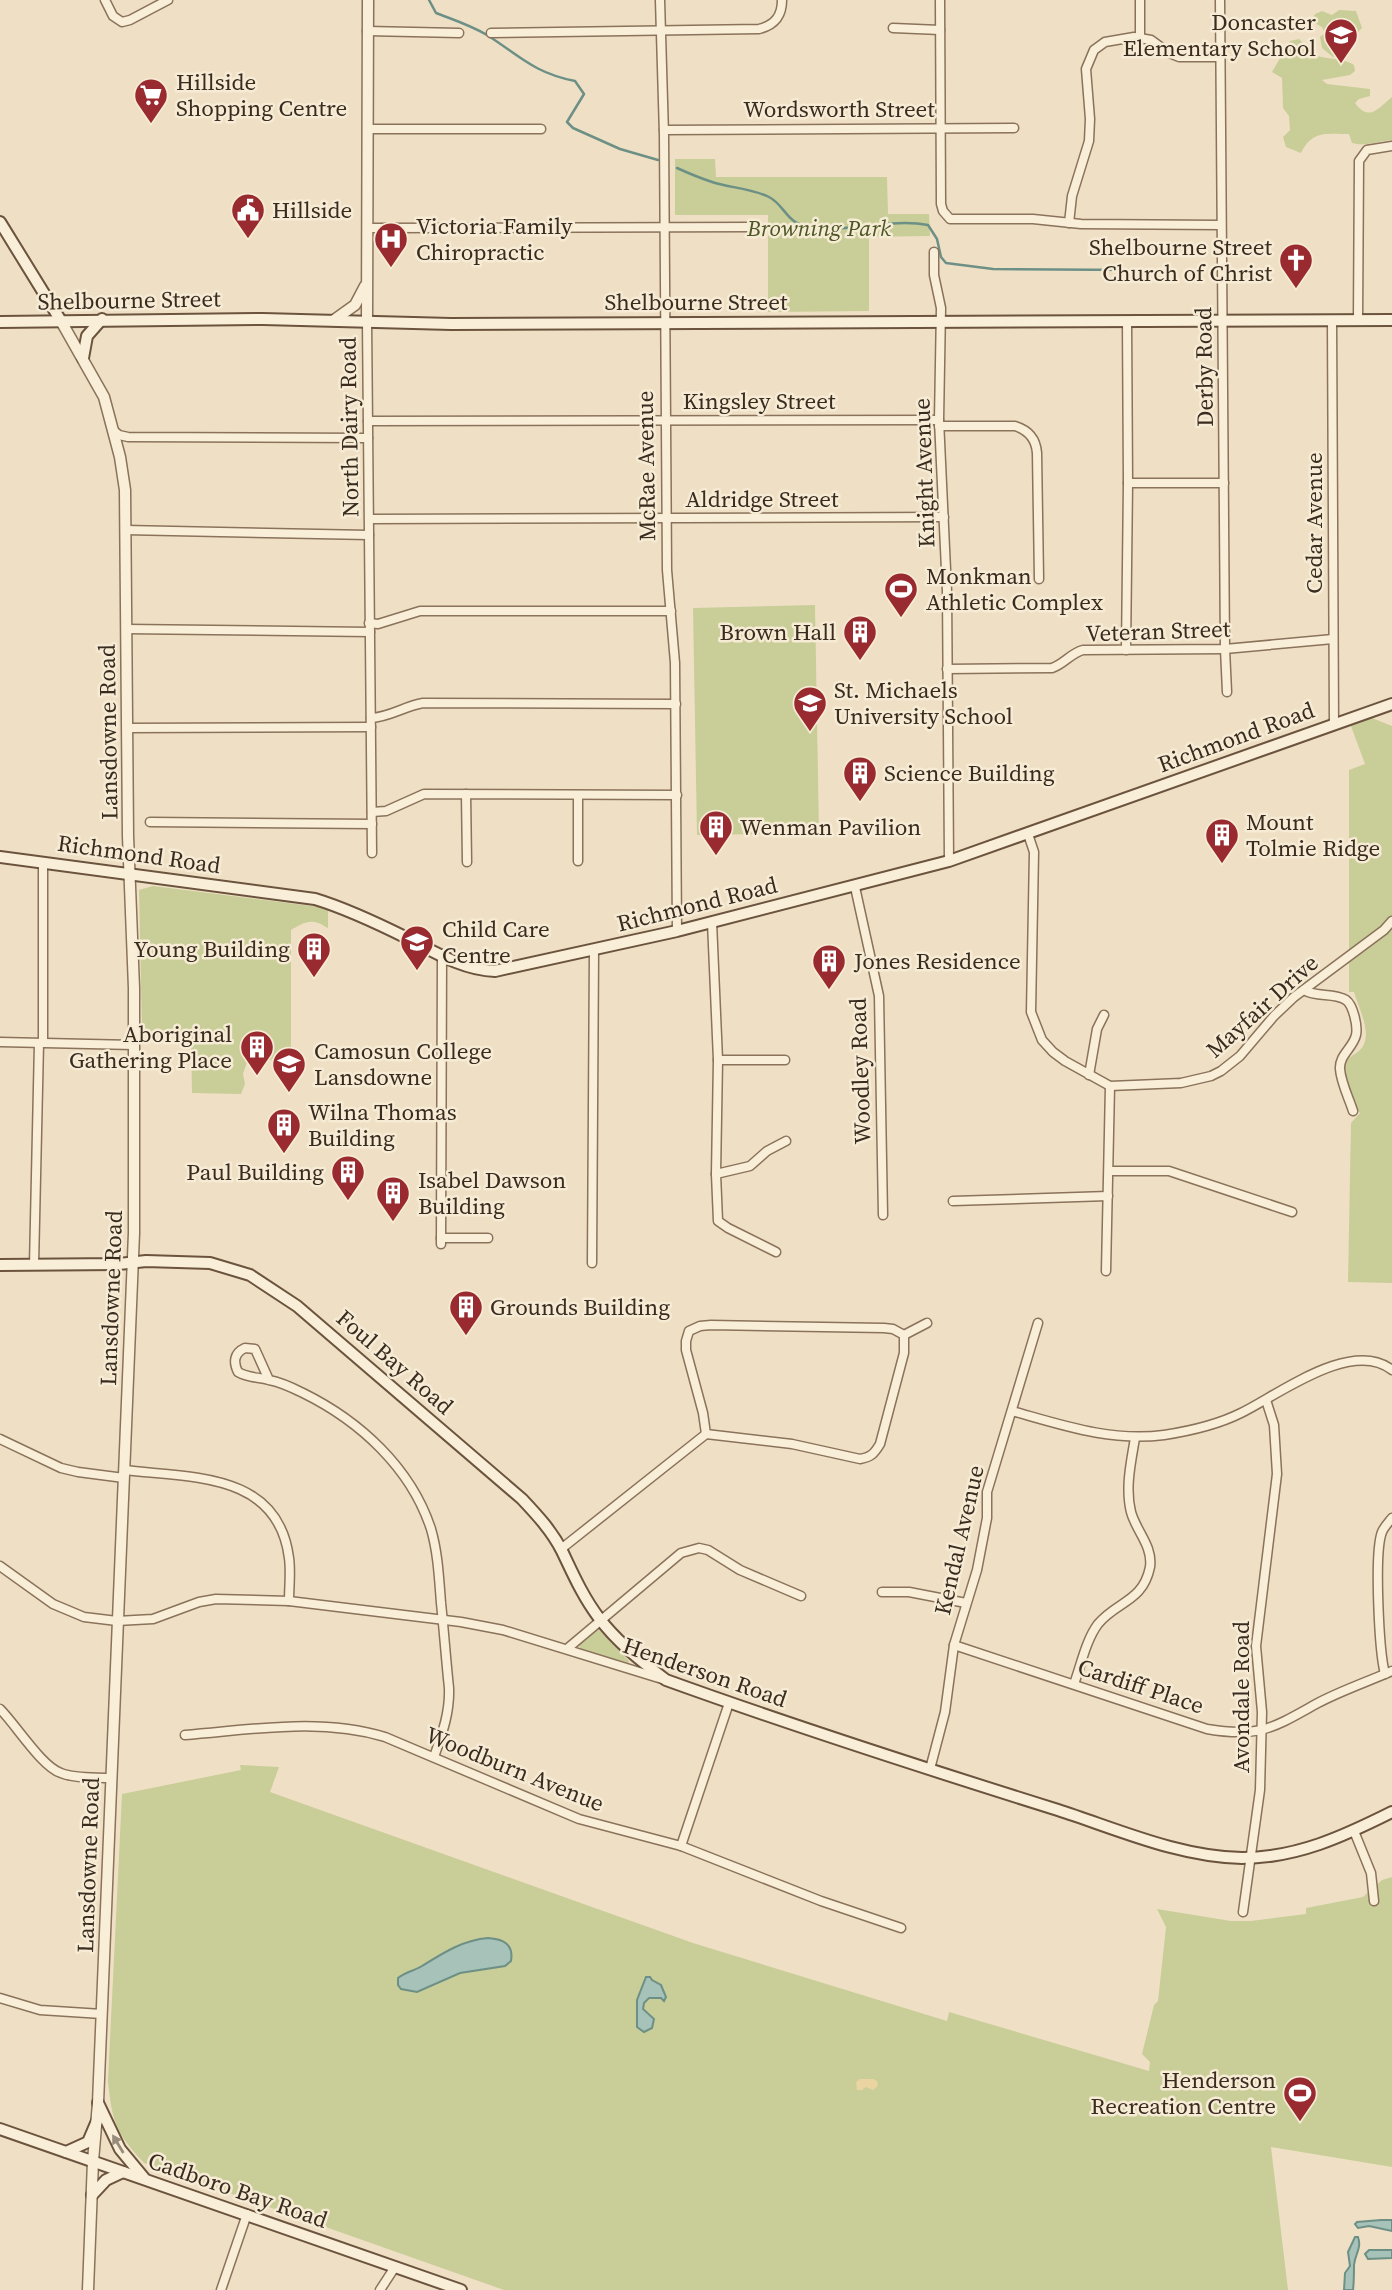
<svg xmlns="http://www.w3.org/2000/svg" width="1392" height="2290" viewBox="0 0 1392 2290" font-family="'Source Serif 4',serif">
<rect width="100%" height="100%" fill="#efe0c5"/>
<!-- green -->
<g fill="#c9cd98">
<polygon points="1339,10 1356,11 1362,28 1352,38 1354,47 1346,53 1333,57 1322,48 1320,37 1325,33 1322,27 1311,21 1315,14 1322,11 1332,15"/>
<path d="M1299,39L1305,45V51C1321,61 1341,56 1354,65L1355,71L1350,75L1322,80L1327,84L1370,89V96L1359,99L1355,103C1370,123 1379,107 1392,97V140C1378,141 1365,147 1352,143L1349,134C1327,134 1312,130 1301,153L1286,147L1283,137L1290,130L1289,116L1283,108L1282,78L1272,72L1290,41Z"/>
<polygon points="675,159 715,159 716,177 887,177 888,214 929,214 930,236 869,237 869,311 768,312 768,215 675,215"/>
<polygon points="815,605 819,833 697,835 693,608"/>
<path d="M1372,718L1392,726V1283L1348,1282L1351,1123L1360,1113C1354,1105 1340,1069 1346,1061C1353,1053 1362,1053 1365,1041C1369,1027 1358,1006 1354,992H1349V770L1365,764L1351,726Z"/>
<path d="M153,886L328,908V928C325,927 322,924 318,923C309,919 299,925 291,930V1057L286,1062L274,1058L268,1061L266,1054L249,1056L243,1074L245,1084L241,1094L192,1093L191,1035H149L142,1029L139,890Z"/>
<polygon points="598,1629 629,1661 629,1663 580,1649 579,1644"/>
<path d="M240,1765L279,1767L270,1792L693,1943L947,2021L949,2012L1149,2071L1150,2062L1142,2054L1154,2005L1158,2001L1166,1927L1157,1909L1231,1921H1251L1306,1914V1908L1363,1897L1382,1880L1392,1877V2167L1271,2147L1288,2290H504L144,2163C116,2133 112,2122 108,2081L122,1794L241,1770Z"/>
</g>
<!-- sand -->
<polygon fill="#ead4a2" points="860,2079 873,2079 877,2081 878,2086 873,2090 866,2087 862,2090 857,2090 856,2082"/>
<!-- water -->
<g fill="#a6c2b9" stroke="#6d9086" stroke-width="2">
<path d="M488,1938C503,1939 514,1944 511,1961L505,1966L460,1973L417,1992L401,1989L398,1985V1978C405,1972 414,1971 422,1966C443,1953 463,1940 488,1938Z"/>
<polygon points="646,1977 650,1977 652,1980 661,1985 666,1997 664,2001 661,1998 649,1998 644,2003 643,2009 654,2019 652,2028 644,2032 637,2027 637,2000"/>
<polygon points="1381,2220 1392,2220 1392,2231 1369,2226 1358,2228 1355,2224 1357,2222"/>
<path d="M1355,2237H1358C1362,2248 1355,2254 1354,2265C1354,2274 1354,2282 1353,2290H1344L1345,2273L1350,2266L1348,2252Z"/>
<polygon points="1369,2250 1392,2250 1392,2258 1368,2259 1365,2254"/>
</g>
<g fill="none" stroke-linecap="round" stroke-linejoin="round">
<!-- stream -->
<g stroke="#6d9086" stroke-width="2.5">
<path d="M429,0L436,13C454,20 470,25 487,35C520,56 534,73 575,81L584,94L567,122L573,128L620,149L658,160"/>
<path d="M677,168C688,173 700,178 712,182C730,188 751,188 769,197C785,205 786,224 810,227C849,233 890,218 928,225L937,239L941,257L946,263L993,269L1133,270"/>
</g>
<!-- minor casing -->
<g stroke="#8a725b" stroke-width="11">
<g id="minor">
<polyline points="105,0 113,16 122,22 130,20 168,0"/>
<polyline points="660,0 664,135 667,570 675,663 677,931"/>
<polyline points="940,0 941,204 943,211 950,219 1033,219 1081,224 1221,225"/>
<polyline points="1220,0 1225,649 1227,692"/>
<polyline points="893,28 940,30"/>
<polyline points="367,31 459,33"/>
<path d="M491,33L759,29C775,25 782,16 782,0"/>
<polyline points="1140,37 1140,0"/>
<polyline points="367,129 541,129"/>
<polyline points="664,130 1014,128"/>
<polyline points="1069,223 1072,196 1089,141 1090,119 1086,69 1094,50 1105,42 1134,37 1151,40 1169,53 1179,57 1219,57"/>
<polyline points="367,228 755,227"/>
<polyline points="934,252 934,275 941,308 939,420 947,591 949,861"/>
<polyline points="1332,320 1334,725"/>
<polyline points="1358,320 1359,161 1367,150 1392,146"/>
<polyline points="367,321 372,853"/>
<polyline points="368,421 939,420"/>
<path d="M939,426H1015C1028,430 1036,439 1037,453L1039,579"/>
<polyline points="113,430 119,435 128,437 368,438"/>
<polyline points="1128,483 1224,483"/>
<polyline points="370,519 944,517"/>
<polyline points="125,530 369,535"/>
<polyline points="369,623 378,624 420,611 671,611"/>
<polyline points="126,629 370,632"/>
<polyline points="1126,650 1128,483 1127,321"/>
<path d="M947,669L1052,668C1064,664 1071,653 1083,650L1225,649L1333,639"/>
<path d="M371,718C390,717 405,706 423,703L676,704"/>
<polyline points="127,728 371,727"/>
<polyline points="466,794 467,862"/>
<polyline points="578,795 578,861"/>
<polyline points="372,812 386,811 424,794 677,795"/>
<polyline points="150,822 372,824"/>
<polyline points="1028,834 1034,852 1031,1012 1042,1040 1053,1052 1065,1061 1110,1086 1181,1083 1211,1076 1221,1071 1240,1056 1274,1016 1294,997 1384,930 1392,921"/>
<polyline points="855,887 879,996 883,1215"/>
<polyline points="712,922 718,1060 716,1174 718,1221 728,1228 776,1252"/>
<path d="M1304,990C1317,998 1333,992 1346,1000C1353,1005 1358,1026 1356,1035C1353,1048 1339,1055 1340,1069C1341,1083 1349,1098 1353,1111"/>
<polyline points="0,1042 134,1045"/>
<polyline points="43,1043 43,862"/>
<polyline points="718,1060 785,1060"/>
<polyline points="1089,1075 1097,1029 1104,1015"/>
<polyline points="1109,1171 1169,1171 1292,1212"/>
<polyline points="716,1174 750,1166 767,1151 786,1141"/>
<polyline points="953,1201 1108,1196"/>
<polyline points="441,1238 488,1238"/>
<polyline points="441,1244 442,956"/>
<polyline points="592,1263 594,950"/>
<polyline points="34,1265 39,1043"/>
<polyline points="1106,1271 1110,1086"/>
<path d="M711,1325L884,1328L893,1329L904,1335V1353L880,1444C874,1454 871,1457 860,1459L792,1444L706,1434L703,1413L686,1350V1341L689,1331L700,1326Z"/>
<polyline points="904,1335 927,1323"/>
<path d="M269,1380L255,1349L245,1348C234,1353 233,1362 238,1372C248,1378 258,1377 269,1380C280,1382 293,1388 303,1393C360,1421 411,1468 431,1529C438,1553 439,1578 441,1603C444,1631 446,1660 449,1688C450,1713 442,1734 434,1757"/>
<path d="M1012,1411C1062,1425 1111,1442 1164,1435C1190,1431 1217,1425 1241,1413C1278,1395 1352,1338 1392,1370"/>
<polyline points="0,1439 61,1468 78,1472 124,1478"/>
<path d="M124,1470C189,1478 278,1471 289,1558C291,1572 289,1587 289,1601"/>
<polyline points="561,1549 706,1434"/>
<polyline points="0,1566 53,1604 84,1617 117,1621 153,1619 199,1602 216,1599 289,1601 461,1622 503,1630 662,1679"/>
<polyline points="882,1592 909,1592 966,1603"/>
<path d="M954,1645L1207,1729C1259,1738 1273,1728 1316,1704C1340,1691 1367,1682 1392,1671"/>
<polyline points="568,1648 681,1553 699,1548 708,1550 740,1570 801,1596"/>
<path d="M1385,1674C1379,1651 1374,1552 1382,1532C1384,1527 1389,1522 1392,1518"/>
<path d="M1074,1684C1081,1665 1086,1640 1098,1624C1117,1601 1143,1602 1150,1567C1153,1546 1136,1531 1131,1512C1125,1488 1131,1462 1135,1438"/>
<path d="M0,1709C16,1725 42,1767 61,1773C76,1779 95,1777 111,1778"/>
<path d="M185,1735C251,1730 320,1717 385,1737L579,1819L681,1846L821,1901L901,1928"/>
<polyline points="930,1769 945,1712 954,1645 977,1570 987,1518 987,1492 1038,1323"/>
<polyline points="1354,1831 1371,1873 1374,1901"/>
<polyline points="681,1846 729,1703"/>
<polyline points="1243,1912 1260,1790 1262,1712 1256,1646 1277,1474 1274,1425 1266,1400"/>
<polyline points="0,1998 40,2010 102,2014"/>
<polyline points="221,2290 247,2214"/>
<polyline points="380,2290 395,2267"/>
</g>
</g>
<!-- tertiary casing -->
<g stroke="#8a725b" stroke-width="13">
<g id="tertiary">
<polyline points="334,320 355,305 365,286"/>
<polyline points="61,321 104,397 120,457 125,490 128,836 134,988 134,1233 98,2103 93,2161 88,2290"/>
<polyline points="367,321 368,0"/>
</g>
</g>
<!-- secondary casing -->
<g stroke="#6b533e" stroke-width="14">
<g id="secondary">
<polyline points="0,222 61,321"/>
<polyline points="0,322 263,319 451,324 1392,320"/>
<polyline points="83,358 87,336 102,319"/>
<path d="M0,857L315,899C348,909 379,924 409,939C436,953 464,970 495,971L677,931L949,861L1392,704"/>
<path d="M0,1265L119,1264L146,1261L210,1263L250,1275L297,1306L522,1499C537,1515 552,1531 562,1551C573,1574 583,1597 599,1618C617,1642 642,1662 666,1680C796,1727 927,1769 1058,1810C1117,1829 1179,1857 1242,1858C1297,1858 1344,1836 1392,1812"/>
<polyline points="98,2103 120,2149 144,2178"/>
<polyline points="0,2129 461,2290"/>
<polyline points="66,2152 88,2142 97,2121"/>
<polyline points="92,2195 106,2180 123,2172"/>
</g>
</g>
<!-- minor -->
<use href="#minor" stroke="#f9eed8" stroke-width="8"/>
<!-- tertiary -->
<use href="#tertiary" stroke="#f9eed8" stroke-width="10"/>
<!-- secondary -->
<use href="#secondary" stroke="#f9eed8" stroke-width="10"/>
</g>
<!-- one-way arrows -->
<defs><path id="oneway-solid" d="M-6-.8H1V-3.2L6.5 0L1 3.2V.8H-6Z" transform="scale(1.75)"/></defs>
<use fill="#9a8c7c" href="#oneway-solid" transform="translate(118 2144) rotate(-121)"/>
<!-- icons -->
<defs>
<g id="school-pin" transform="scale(1.75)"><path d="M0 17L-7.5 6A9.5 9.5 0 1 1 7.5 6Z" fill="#992a30" stroke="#f6ebd4"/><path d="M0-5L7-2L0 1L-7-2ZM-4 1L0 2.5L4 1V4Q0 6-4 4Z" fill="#fff"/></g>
<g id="supermarket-pin" transform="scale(1.75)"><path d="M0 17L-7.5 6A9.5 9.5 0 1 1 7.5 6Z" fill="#992a30" stroke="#f6ebd4"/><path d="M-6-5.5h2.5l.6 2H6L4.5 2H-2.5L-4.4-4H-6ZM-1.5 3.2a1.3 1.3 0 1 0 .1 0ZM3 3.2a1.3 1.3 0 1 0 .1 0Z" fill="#fff"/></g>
<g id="civic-pin" transform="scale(1.75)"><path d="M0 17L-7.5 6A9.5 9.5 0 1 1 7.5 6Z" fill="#992a30" stroke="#f6ebd4"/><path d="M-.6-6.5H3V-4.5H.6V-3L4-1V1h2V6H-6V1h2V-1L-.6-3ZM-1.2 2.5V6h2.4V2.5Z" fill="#fff"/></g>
<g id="hospital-pin" transform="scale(1.75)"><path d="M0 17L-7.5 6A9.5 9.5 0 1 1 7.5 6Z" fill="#992a30" stroke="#f6ebd4"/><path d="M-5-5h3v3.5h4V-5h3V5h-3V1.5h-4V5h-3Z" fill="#fff"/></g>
<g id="church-pin" transform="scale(1.75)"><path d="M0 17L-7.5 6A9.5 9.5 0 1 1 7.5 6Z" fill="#992a30" stroke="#f6ebd4"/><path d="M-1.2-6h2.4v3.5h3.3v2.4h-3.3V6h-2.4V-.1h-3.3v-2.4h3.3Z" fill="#fff"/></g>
<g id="stadium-pin" transform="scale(1.75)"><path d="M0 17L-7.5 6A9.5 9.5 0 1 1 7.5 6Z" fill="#992a30" stroke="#f6ebd4"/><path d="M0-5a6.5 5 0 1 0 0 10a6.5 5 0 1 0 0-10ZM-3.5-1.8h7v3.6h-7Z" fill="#fff"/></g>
<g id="building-pin" transform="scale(1.75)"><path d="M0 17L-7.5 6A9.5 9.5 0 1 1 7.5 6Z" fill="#992a30" stroke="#f6ebd4"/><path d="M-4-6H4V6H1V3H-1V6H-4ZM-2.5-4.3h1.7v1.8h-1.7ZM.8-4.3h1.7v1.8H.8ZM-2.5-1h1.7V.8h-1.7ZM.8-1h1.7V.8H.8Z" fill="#fff"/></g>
<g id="university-pin" transform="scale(1.75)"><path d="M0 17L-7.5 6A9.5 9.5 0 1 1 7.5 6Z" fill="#992a30" stroke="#f6ebd4"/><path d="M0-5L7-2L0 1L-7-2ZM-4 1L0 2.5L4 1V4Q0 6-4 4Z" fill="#fff"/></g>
</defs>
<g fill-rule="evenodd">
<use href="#school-pin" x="1341" y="35"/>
<use href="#supermarket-pin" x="151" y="95"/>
<use href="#civic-pin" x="248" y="210"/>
<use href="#hospital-pin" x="391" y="239"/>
<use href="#church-pin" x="1296" y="260"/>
<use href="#stadium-pin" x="901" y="589"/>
<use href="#building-pin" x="860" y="632"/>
<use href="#school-pin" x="810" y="703"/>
<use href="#building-pin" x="860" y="773"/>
<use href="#building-pin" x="716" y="827"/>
<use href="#building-pin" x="1222" y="835"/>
<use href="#school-pin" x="417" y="942"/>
<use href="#building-pin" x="314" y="949"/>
<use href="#building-pin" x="829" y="961"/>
<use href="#building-pin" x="257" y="1047"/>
<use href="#university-pin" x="289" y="1064"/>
<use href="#building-pin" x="284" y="1125"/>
<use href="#building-pin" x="348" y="1172"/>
<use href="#building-pin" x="393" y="1193"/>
<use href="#building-pin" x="466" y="1307"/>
<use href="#stadium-pin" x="1300" y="2093"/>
</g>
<g text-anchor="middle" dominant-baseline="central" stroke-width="5" stroke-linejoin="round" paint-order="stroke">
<!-- poi labels -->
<g font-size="23" fill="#3a2b1f" stroke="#f6ebd4" text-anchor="start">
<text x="1316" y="22" text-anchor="end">Doncaster<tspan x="1316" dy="26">Elementary School</tspan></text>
<text x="176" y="82">Hillside<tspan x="176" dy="26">Shopping Centre</tspan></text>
<text x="272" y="210">Hillside</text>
<text x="416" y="226">Victoria Family<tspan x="416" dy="26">Chiropractic</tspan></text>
<text x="1272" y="247" text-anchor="end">Shelbourne Street<tspan x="1272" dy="26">Church of Christ</tspan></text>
<text x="926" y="576">Monkman<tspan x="926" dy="26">Athletic Complex</tspan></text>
<text x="836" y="632" text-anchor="end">Brown Hall</text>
<text x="834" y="690">St. Michaels<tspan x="834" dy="26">University School</tspan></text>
<text x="884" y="773">Science Building</text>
<text x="1246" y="822">Mount<tspan x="1246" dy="26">Tolmie Ridge</tspan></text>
<text x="740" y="827">Wenman Pavilion</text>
<text x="442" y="929">Child Care<tspan x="442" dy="26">Centre</tspan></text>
<text x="290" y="949" text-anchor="end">Young Building</text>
<text x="854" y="961">Jones Residence</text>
<text x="232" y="1034" text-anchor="end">Aboriginal<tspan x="232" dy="26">Gathering Place</tspan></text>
<text x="314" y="1051">Camosun College<tspan x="314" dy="26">Lansdowne</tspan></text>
<text x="308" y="1112">Wilna Thomas<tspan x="308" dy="26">Building</tspan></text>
<text x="324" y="1172" text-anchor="end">Paul Building</text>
<text x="418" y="1180">Isabel Dawson<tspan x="418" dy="26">Building</tspan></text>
<text x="490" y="1307">Grounds Building</text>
<text x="1276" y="2080" text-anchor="end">Henderson<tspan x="1276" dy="26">Recreation Centre</tspan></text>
</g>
<!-- street labels -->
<g font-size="23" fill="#3a2b1f" stroke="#f6ebd4">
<text x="839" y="109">Wordsworth Street</text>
<text transform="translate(129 300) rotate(-1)">Shelbourne Street</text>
<text x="696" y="302">Shelbourne Street</text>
<text transform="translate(1204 367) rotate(-91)">Derby Road</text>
<text x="759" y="401">Kingsley Street</text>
<text transform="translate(349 427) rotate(-91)">North Dairy Road</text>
<text transform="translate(646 466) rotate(-91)">McRae Avenue</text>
<text transform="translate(924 473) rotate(-92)">Knight Avenue</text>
<text x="762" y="499">Aldridge Street</text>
<text transform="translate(1314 523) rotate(-90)">Cedar Avenue</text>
<text transform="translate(1158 631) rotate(-2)">Veteran Street</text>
<text transform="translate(108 732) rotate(-91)">Lansdowne Road</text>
<text transform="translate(1236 737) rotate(-20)">Richmond Road</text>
<text transform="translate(139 854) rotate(8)">Richmond Road</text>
<text transform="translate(697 904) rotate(-14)">Richmond Road</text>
<text transform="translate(1262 1006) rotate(-42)">Mayfair Drive</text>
<text transform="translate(860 1071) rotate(-92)">Woodley Road</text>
<text transform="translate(111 1298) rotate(-88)">Lansdowne Road</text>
<text transform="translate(395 1362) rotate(41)">Foul Bay Road</text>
<text transform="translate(959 1540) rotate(-77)">Kendal Avenue</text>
<text transform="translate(705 1672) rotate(19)">Henderson Road</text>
<text transform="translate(1141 1686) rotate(18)">Cardiff Place</text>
<text transform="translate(1241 1697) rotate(-90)">Avondale Road</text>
<text transform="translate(515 1769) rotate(22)">Woodburn Avenue</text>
<text transform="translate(88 1865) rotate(-88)">Lansdowne Road</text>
<text transform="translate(238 2190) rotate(19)">Cadboro Bay Road</text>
</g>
<!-- park labels -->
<g font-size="23" font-style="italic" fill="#4c5625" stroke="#f6ebd4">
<text x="819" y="228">Browning Park</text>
</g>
</g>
</svg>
